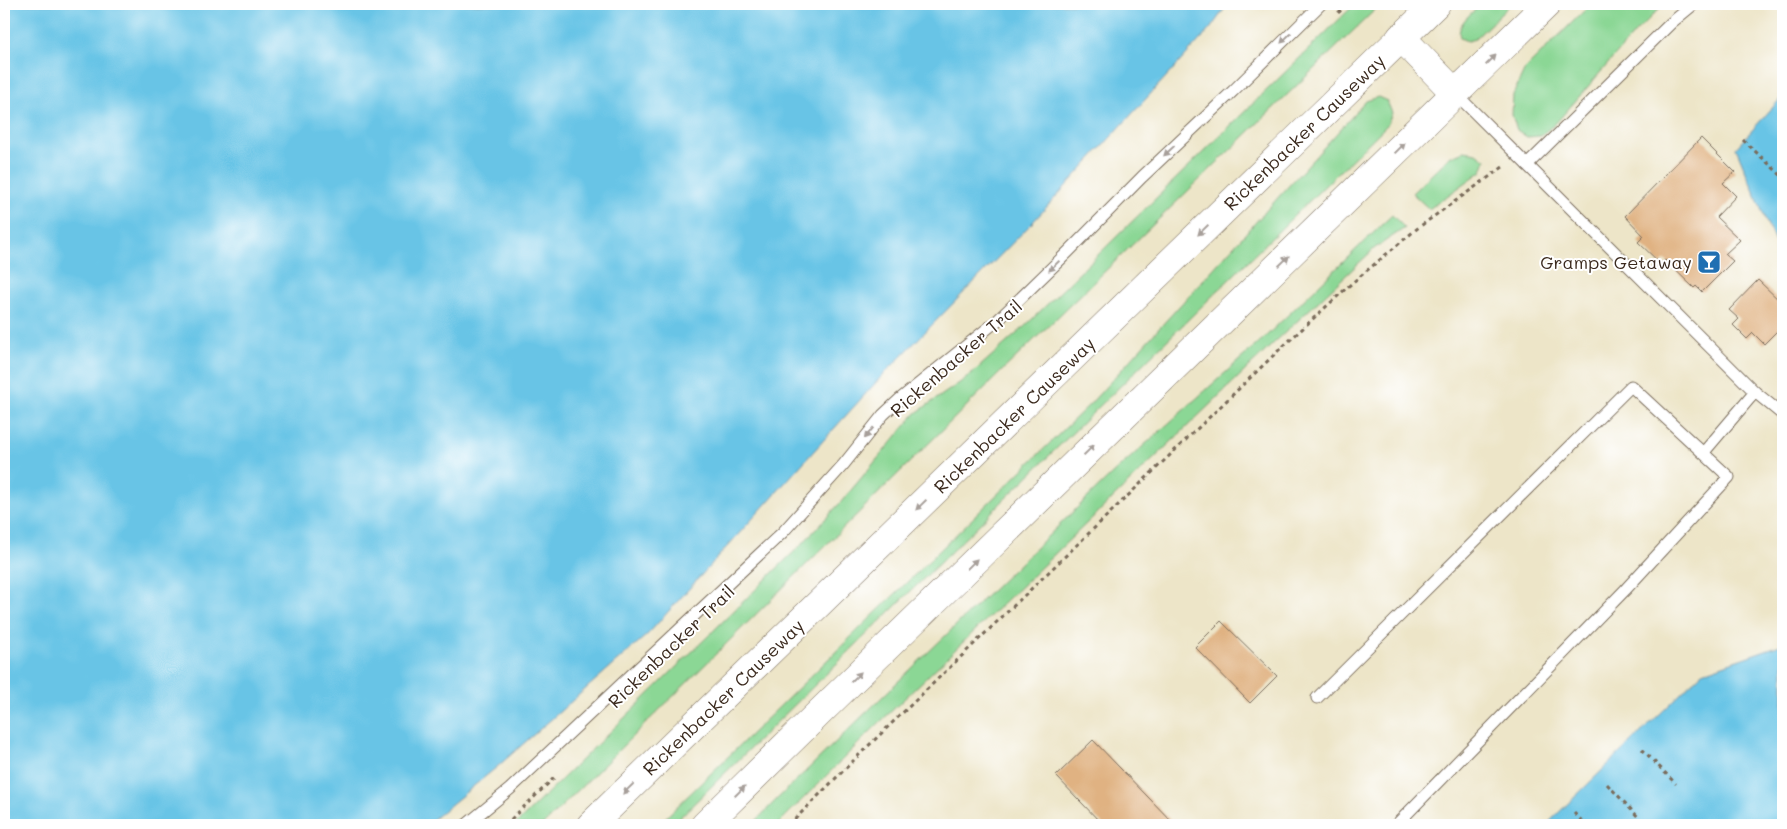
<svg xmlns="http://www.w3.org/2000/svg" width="1787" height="829" viewBox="0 0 1787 829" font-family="Mali,sans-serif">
<rect width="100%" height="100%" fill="#fff"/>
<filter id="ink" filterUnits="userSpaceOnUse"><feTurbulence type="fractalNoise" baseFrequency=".02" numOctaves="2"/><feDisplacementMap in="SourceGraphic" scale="10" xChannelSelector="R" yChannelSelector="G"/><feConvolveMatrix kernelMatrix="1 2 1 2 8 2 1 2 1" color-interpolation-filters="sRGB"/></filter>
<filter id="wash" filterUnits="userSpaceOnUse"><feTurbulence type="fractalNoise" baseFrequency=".0096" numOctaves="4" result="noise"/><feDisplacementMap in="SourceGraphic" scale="20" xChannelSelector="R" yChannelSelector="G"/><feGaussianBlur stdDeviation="1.12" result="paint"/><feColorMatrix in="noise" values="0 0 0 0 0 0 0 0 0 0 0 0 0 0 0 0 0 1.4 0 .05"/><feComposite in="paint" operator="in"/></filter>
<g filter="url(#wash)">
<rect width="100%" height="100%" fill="#ede5c8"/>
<!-- green -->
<g fill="#8bd795" stroke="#63805a">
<polygon points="1355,4 1381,4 1003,370 543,825 515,825 803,543 841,502 916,413 968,377 1023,328"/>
<path d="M1482,4H1511L1475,39L1467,41L1460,38C1456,23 1472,13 1482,4Z"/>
<polygon points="1591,4 1664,4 1635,33 1556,123 1540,136 1527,137 1517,130 1512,115 1513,95 1525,69"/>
<polygon points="1378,97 1387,101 1392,113 1387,125 672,825 658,825 1091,403 1366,101"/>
<polygon points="1464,151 1477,153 1486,160 1482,171 1429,209 1412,193 1451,156"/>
<polygon points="1392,215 1405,228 1375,248 1275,342 876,726 777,825 752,825 776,800 1112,474 1263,339"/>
</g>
<!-- water -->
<g fill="#68c4e6" stroke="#527782">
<polygon points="4,4 1228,4 1210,29 1032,223 880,378 648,634 497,767 426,825 4,825"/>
<polygon points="1783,96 1783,262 1736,148"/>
<polygon points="1783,644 1783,825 1546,825 1703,672"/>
</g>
<g id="blocks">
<!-- building -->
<g fill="#e0b282">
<polygon points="1701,138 1735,172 1723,183 1736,196 1716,217 1740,240 1725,254 1733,261 1702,292 1696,286 1694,288 1665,260 1661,264 1638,242 1644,236 1625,216"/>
<polygon points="1758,280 1783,304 1783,325 1764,344 1753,333 1747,339 1733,325 1739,319 1729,310"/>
<polygon points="1221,621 1277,676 1250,703 1195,647"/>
<polygon points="1093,740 1175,825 1103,825 1056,776"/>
</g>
</g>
</g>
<g filter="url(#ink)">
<use href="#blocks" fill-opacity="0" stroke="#796b5a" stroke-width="1"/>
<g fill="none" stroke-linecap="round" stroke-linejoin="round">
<!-- lane casing -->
<g stroke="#796b5a" stroke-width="13">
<g id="lane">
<polyline points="1456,94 1755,392 1783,415"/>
<polyline points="1527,165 1671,23 1694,4"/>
<polyline points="1704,452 1755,392"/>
<polyline points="1317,698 1631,386 1729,477 1625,590 1396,825"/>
<polyline points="466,825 510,789 783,532 844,464 883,415 900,399 998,320 1068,252 1142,177 1233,91 1321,4"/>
</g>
</g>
<!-- primary casing -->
<g stroke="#796b5a" stroke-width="29">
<g id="primary">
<polyline points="1401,37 1456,94"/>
<polyline points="591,825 1436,4"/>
<polyline points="705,825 819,713 1547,4"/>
</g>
</g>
<!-- path -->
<g stroke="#796b5a" stroke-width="3" stroke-dasharray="4 4" stroke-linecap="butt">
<polyline points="1338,13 1348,4"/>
<polyline points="1743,140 1783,177"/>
<polyline points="1642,749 1676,784"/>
<polyline points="1607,784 1641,820"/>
<polyline points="1574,813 1586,825"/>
<polyline points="505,825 555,777"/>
<polyline points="789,825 862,752 1278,351 1352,283 1419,227 1503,167"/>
</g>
<!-- lane -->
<use href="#lane" stroke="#fff" stroke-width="11"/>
<!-- primary -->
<use href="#primary" stroke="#fff" stroke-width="28"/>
</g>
<!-- one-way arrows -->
<defs><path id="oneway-solid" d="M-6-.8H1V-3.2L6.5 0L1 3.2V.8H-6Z" transform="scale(1.25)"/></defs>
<g fill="#a79f9a">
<use href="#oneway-solid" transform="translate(1286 38) rotate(135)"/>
<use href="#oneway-solid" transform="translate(1491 60) rotate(-45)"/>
<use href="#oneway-solid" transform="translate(1400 148) rotate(-44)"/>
<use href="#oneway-solid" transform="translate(1169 151) rotate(137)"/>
<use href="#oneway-solid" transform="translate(1203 230) rotate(136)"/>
<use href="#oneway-solid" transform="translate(1284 261) rotate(-44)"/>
<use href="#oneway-solid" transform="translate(1054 266) rotate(136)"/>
<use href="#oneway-solid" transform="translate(869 433) rotate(129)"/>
<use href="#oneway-solid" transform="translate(1089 450) rotate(-44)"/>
<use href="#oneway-solid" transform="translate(921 505) rotate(136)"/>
<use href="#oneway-solid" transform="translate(972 564) rotate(-44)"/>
<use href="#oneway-solid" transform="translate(856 677) rotate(-44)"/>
<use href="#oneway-solid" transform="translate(628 789) rotate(136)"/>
<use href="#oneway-solid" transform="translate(740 791) rotate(-45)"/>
</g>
</g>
<!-- icons -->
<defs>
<g id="bar-square" transform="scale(1.25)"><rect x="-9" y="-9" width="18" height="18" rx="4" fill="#1f6fb2" stroke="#fff"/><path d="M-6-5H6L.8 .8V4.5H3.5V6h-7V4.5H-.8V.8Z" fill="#fff"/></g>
</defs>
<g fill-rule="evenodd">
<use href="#bar-square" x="1709" y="262"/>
</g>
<g text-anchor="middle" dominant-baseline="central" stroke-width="4" stroke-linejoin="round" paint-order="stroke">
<!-- street labels -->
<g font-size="18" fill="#3b2a1e" stroke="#fff">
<text transform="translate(1304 132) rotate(-44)">Rickenbacker Causeway</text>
<text transform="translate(956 358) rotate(-41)">Rickenbacker Trail</text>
<text transform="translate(1014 415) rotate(-44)">Rickenbacker Causeway</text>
<text transform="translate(671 646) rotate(-44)">Rickenbacker Trail</text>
<text transform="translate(723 697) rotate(-44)">Rickenbacker Causeway</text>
</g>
<!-- poi labels -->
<g font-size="18" fill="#3b2a1e" stroke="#fff" text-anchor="end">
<text x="1692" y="262">Gramps Getaway</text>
</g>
</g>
<!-- margin -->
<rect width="1787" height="829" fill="none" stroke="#fff" stroke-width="20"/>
</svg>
